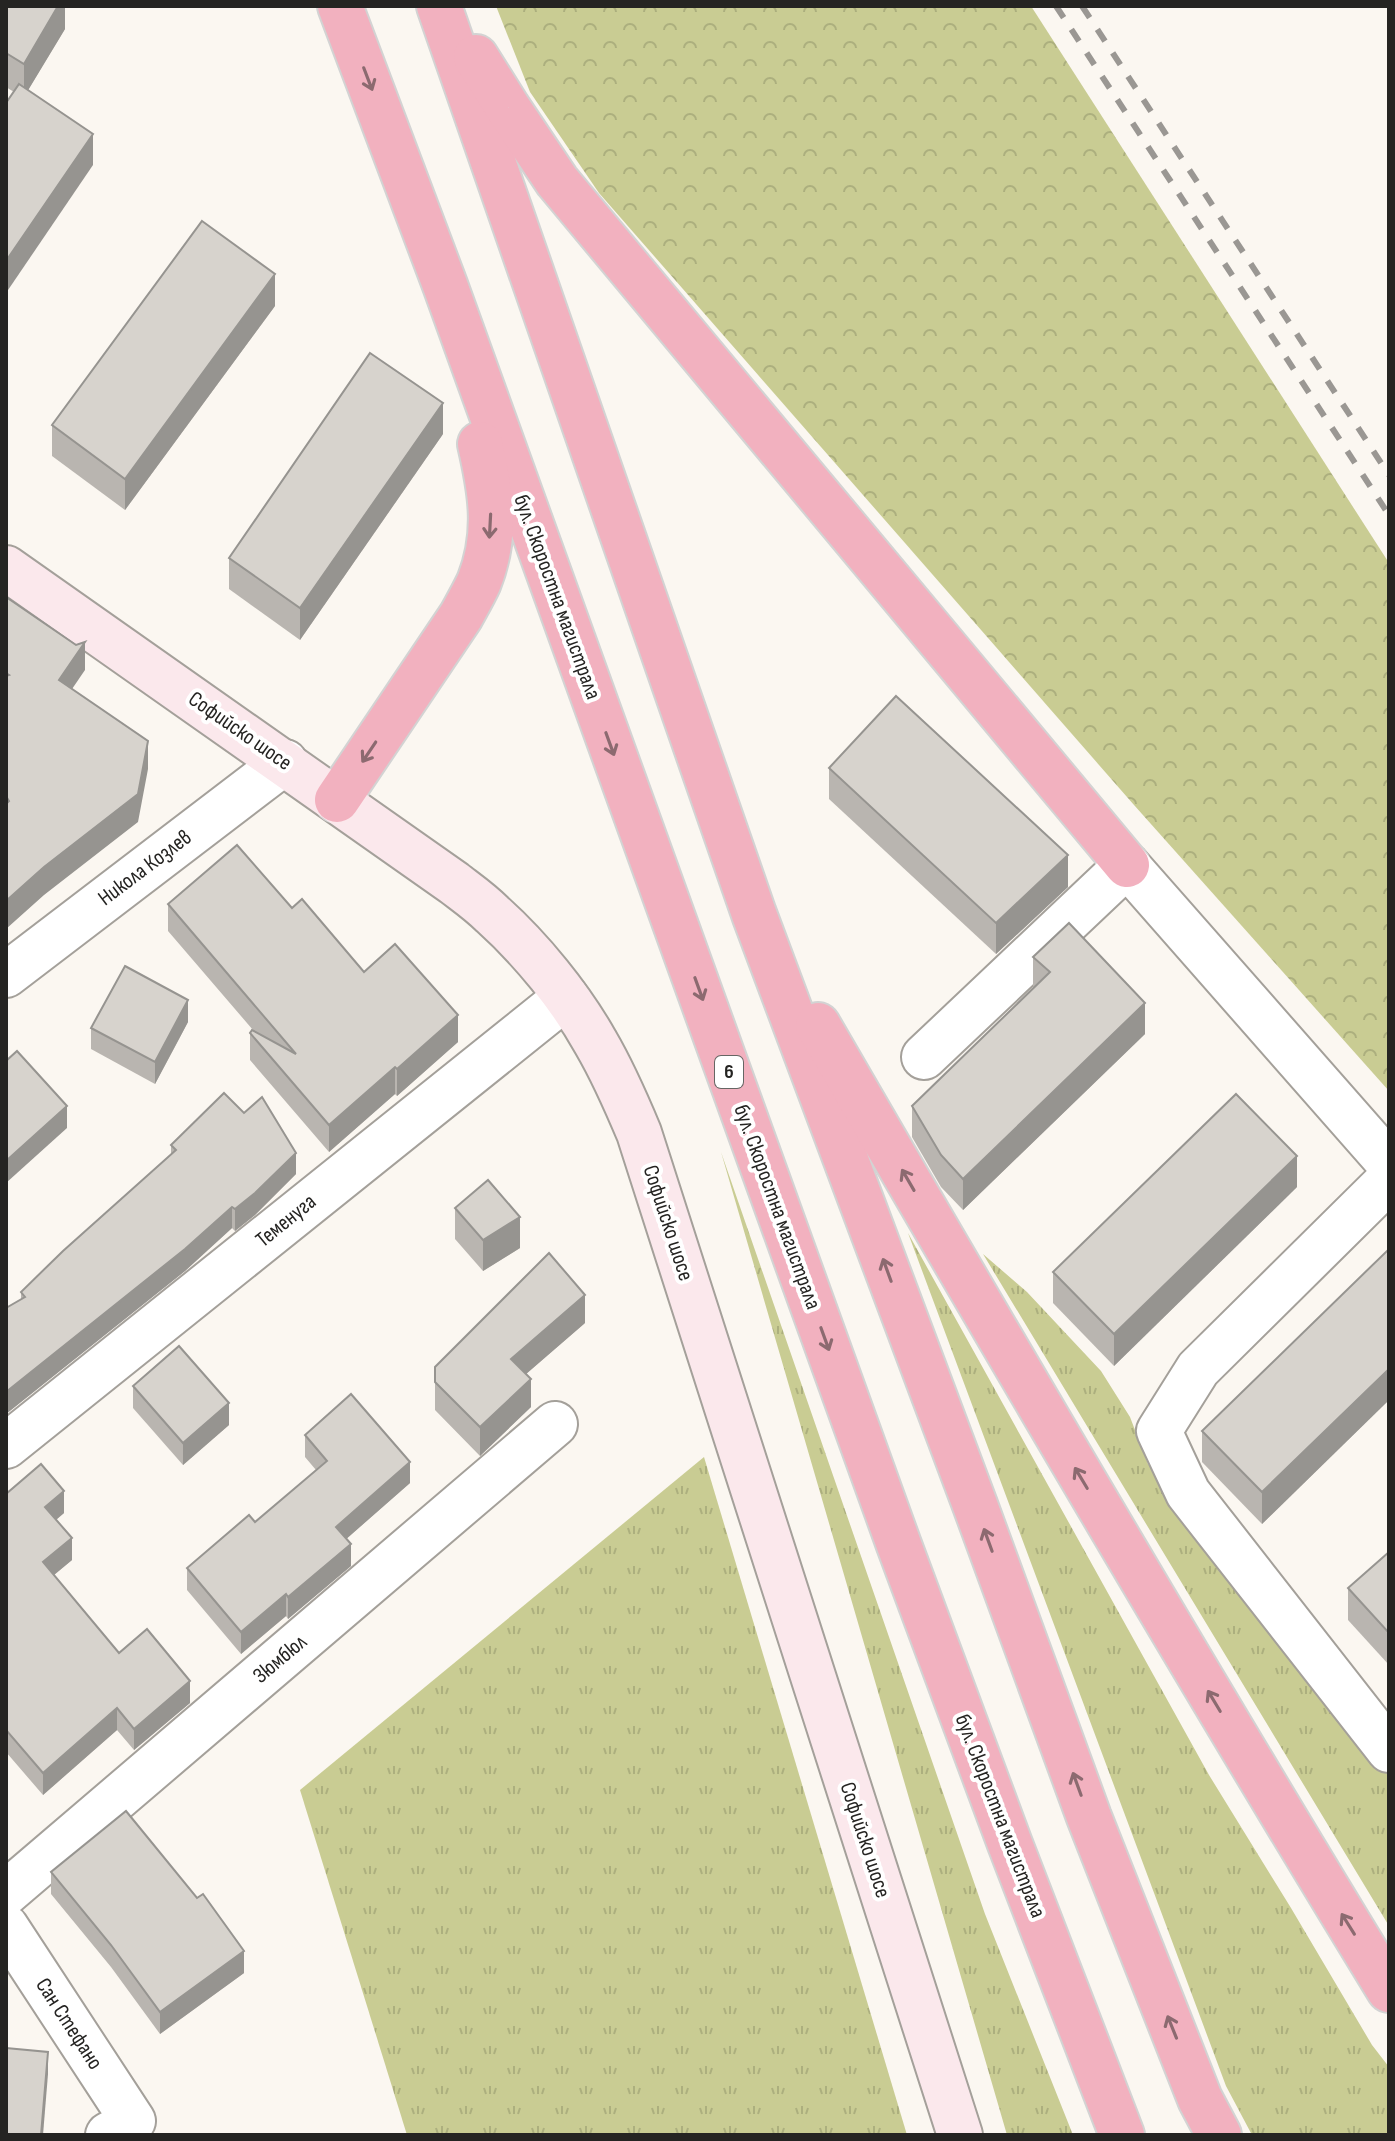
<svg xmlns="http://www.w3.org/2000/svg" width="1395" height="2141" viewBox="0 0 1395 2141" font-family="'Sofia Sans Condensed',sans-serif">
<defs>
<pattern id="grass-tufts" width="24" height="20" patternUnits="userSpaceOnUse" patternTransform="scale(2)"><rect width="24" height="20" fill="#c9cc93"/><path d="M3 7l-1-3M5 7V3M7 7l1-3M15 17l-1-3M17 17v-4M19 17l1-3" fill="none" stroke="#acaf7e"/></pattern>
<pattern id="forest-crowns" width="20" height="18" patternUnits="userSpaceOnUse" patternTransform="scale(2)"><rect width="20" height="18" fill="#c9cc93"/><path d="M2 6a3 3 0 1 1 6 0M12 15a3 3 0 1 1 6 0" fill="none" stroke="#acaf7e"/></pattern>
</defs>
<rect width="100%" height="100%" fill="#fbf7f1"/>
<!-- grass -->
<g fill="url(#grass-tufts)">
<polygon points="721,1152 985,1914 1073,2135 1007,2135"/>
<polygon points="908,1233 1209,1775 1291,1908 1372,2045 1389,2067 1389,2135 1252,2135 1226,2086"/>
<polygon points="983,1254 1027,1292 1101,1371 1130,1417 1148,1464 1389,1772 1389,1926"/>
<polygon points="704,1457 907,2135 407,2135 300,1790"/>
</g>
<!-- forest -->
<polygon fill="url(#forest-crowns)" points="496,6 1031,6 1389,563 1389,1091 1134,805 599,193 530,92"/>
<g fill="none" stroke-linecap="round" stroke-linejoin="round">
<!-- street casing -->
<g stroke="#a4a09a" stroke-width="48">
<g id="street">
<polyline points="6,975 285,762"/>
<polyline points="924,1057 1127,865 1389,1163"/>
<polyline points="1389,1180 1198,1369 1159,1431 1188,1493 1389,1750"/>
<polyline points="6,1446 566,997"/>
<polyline points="6,1893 555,1424"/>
<polyline points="6,1927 133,2121 108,2135"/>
</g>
</g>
<!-- secondary casing -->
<g stroke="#a4a09a" stroke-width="48">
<path id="secondary" d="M6,568L454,883C467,893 480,902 492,914C531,949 571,998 596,1043C613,1072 626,1102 639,1133L960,2135"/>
</g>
<!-- highway casing -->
<g stroke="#d3d3d3" stroke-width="48">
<g id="highway">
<polyline points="340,6 445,285 899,1545 1010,1844 1122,2135"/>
<polyline points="439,6 754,914 975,1505 1089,1817 1200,2099 1219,2135"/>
<polyline points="476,57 508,108 557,181 1127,865"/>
<path d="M337,800L461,616C467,605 474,593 479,582C498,534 491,492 480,444"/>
<path d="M818,1025C1005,1348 1194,1671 1389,1990"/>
</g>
</g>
<!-- street -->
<use href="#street" stroke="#fff" stroke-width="44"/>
<!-- secondary -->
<use href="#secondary" stroke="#fbe8ec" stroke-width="44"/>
<!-- highway -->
<use href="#highway" stroke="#f2b1bf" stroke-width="44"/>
<!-- rail -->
<g stroke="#9a9793" stroke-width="6" stroke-dasharray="14 14" stroke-linecap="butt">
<polyline points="1056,6 1389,515"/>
<polyline points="1082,6 1389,475"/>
</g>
</g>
<!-- wall -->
<g fill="#b9b5b0">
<polygon points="6,6 65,6 65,29 28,90 93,165 14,92 6,87"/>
<polygon points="275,306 125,510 52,456 52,425"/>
<polygon points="443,434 300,640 229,589 229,558"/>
<polygon points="829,768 1068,887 996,954 829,799"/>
<polygon points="168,904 292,908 364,972 458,1042 397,1096 395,1094 329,1152 250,1060 250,1033 253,1030 168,931"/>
<polygon points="1033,957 1145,1034 963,1210 941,1187 912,1137 912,1106 1033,988"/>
<polygon points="188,1022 155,1084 91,1049 91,1028"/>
<polygon points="244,1113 296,1174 255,1215 235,1231 232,1228 185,1271 6,1414 6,1308 21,1300 21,1292 171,1154 171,1145"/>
<polygon points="1297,1187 1114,1366 1053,1303 1053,1272"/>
<polygon points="455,1208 520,1248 483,1271 455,1239"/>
<polygon points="1389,1249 1389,1400 1262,1524 1202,1462 1202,1431"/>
<polygon points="585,1323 526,1374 531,1407 480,1456 435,1410 435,1367"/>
<polygon points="133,1386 229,1425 183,1465 133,1408"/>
<polygon points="305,1435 410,1483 346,1539 351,1566 288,1619 286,1616 241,1654 187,1590 187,1568 255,1522 316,1470 305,1457"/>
<polygon points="6,1494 64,1513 56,1520 72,1560 54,1575 119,1653 190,1703 134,1750 117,1730 43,1795 6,1752"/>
<polygon points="1389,1552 1389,1665 1348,1620 1348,1588"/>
<polygon points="51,1872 197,1898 244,1973 160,2034 111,1967 51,1894"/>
</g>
<!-- shaded-wall -->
<g fill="#969490">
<polygon points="58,6 65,6 65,29 24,97 24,64"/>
<polygon points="93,134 93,165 6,293 6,261"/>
<polygon points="275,274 275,306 125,510 125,479"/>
<polygon points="443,403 443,434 300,640 300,608"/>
<polygon points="85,642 85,670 59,708 59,680"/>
<polygon points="148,741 148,769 138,822 44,895 6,929 6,901"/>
<polygon points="1068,855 1068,887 996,954 996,923"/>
<polygon points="188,1000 188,1022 155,1084 155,1062"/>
<polygon points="1145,1003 1145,1034 963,1210 963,1179"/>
<polygon points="458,1015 458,1042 397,1096 397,1069"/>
<polygon points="395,1067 395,1094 329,1152 329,1125"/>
<polygon points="67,1106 67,1128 6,1183 6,1161"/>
<polygon points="296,1153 296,1174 255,1215 235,1231 235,1209"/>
<polygon points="1297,1156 1297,1187 1114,1366 1114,1334"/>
<polygon points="232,1207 232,1228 185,1271 6,1414 6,1392"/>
<polygon points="520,1217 520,1248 483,1271 483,1240"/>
<polygon points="585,1295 585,1323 511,1387 511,1359"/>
<polygon points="1389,1369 1389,1400 1262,1524 1262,1492"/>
<polygon points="531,1379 531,1407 480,1456 480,1427"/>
<polygon points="229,1403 229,1425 183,1465 183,1443"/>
<polygon points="410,1462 410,1483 336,1548 336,1527"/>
<polygon points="64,1491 64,1513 45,1529 45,1507"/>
<polygon points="72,1538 72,1560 43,1584 43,1562"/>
<polygon points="351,1544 351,1566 288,1619 288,1597"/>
<polygon points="286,1594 286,1616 241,1654 241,1632"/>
<polygon points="190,1681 190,1703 134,1750 134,1729"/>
<polygon points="117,1708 117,1730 43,1795 43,1773"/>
<polygon points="244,1951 244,1973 160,2034 160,2012"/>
<polygon points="48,2052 48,2074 43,2135 41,2135"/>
</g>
<!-- building -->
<g fill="#d7d3cd" stroke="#969490" stroke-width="2">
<polygon points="6,6 58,6 24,64 6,53"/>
<polygon points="19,84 93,134 6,261 6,103"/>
<polygon points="202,221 275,274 125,479 52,425"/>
<polygon points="370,353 443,403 300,608 229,558"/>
<polygon points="6,597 76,645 85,642 59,680 148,741 138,794 44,867 6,901 6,804 9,801 6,796 6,676 9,675 6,673"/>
<polygon points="896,696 1068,855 996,923 829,768"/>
<polygon points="237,845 292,908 302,899 364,972 395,944 458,1015 397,1069 395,1067 329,1125 250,1033 252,1030 296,1054 168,904"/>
<polygon points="1069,923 1145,1003 963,1179 941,1155 912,1106 1050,972 1033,957"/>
<polygon points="125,966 188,1000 155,1062 91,1028"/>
<polygon points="17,1051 67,1106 6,1161 6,1061"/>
<polygon points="224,1093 244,1113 262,1097 296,1153 255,1193 235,1209 232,1207 185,1249 6,1392 6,1308 25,1297 21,1292 63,1251 176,1150 171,1145"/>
<polygon points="1236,1094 1297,1156 1114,1334 1053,1272"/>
<polygon points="488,1180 520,1217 483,1240 455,1208"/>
<polygon points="1389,1249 1389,1369 1262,1492 1202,1431"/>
<polygon points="549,1253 585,1295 511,1359 531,1379 480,1427 435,1382 435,1367"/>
<polygon points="179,1346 229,1403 183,1443 133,1386"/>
<polygon points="351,1394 410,1462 336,1527 351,1544 288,1597 286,1594 241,1632 187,1568 249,1515 255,1522 327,1461 305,1435"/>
<polygon points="41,1464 64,1491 45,1507 72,1538 43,1562 119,1653 147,1629 190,1681 134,1729 117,1708 43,1773 6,1730 6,1494"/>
<polygon points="1389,1552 1389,1633 1348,1588"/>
<polygon points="126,1811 197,1898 203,1894 244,1951 160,2012 111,1945 51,1872"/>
<polygon points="6,2048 48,2052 41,2135 6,2134"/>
</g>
<!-- one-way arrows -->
<defs><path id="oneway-shaft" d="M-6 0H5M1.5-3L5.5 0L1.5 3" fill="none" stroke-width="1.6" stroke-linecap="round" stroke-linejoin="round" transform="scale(2)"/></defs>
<g stroke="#8c6a70">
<use href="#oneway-shaft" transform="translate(368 79) rotate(69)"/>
<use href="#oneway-shaft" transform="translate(490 526) rotate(93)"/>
<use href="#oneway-shaft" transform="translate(610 744) rotate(70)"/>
<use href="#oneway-shaft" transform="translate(369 752) rotate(124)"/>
<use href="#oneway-shaft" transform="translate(699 989) rotate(70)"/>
<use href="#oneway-shaft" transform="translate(908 1180) rotate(-120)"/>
<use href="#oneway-shaft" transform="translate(887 1270) rotate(-110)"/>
<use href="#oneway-shaft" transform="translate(825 1339) rotate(70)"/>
<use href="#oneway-shaft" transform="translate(1081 1478) rotate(-121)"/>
<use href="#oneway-shaft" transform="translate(988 1540) rotate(-110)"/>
<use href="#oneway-shaft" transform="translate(1214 1701) rotate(-121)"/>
<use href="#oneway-shaft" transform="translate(1077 1784) rotate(-110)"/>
<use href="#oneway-shaft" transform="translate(1348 1924) rotate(-122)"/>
<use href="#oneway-shaft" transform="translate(1172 2027) rotate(-112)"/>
</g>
<g text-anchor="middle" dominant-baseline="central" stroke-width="8" stroke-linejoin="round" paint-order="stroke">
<!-- shield labels -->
<rect fill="#fff" stroke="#666664" stroke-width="2" x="715" y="1056" width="28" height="32" rx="6"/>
<g font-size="20" font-weight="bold" fill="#252422">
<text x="729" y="1072">6</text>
</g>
<!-- street labels -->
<g font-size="22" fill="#252422" stroke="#fff">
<text transform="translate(557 597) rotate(70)">бул. Скоростна магистрала</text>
<text transform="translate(240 731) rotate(35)">Софийско шосе</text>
<text transform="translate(145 868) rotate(-37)">Никола Козлев</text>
<text transform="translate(777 1207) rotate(70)">бул. Скоростна магистрала</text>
<text transform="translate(286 1221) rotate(-39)">Теменуга</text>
<text transform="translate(668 1223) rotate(72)">Софийско шосе</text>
<text transform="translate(280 1659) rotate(-40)">Зюмбюл</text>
<text transform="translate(1000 1816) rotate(69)">бул. Скоростна магистрала</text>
<text transform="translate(865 1840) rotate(72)">Софийско шосе</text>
<text transform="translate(69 2024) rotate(57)">Сан Стефано</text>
</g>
</g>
<!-- border -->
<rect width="1395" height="2141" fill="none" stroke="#252422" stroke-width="16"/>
</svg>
